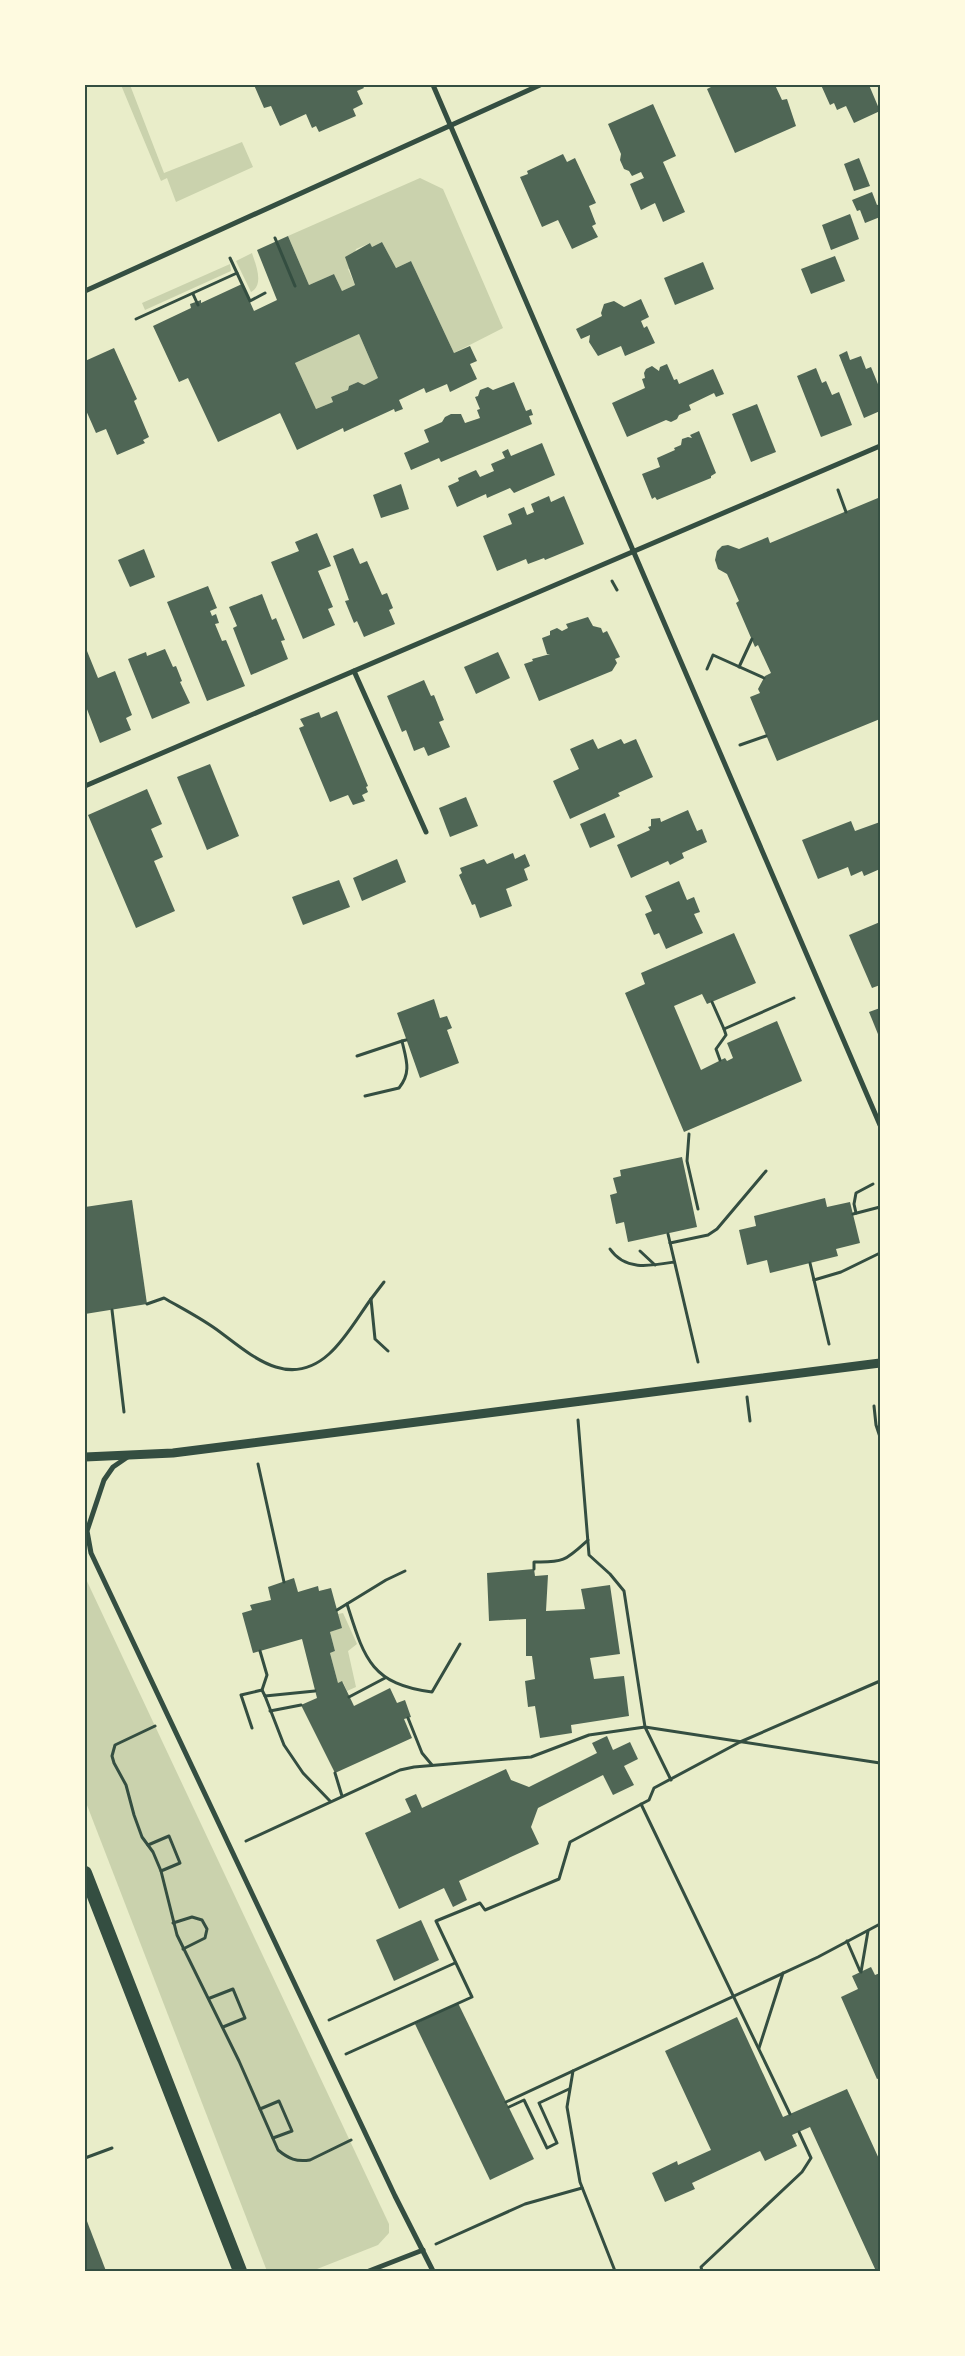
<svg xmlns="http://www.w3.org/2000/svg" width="965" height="2356" viewBox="0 0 965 2356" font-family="Jost,sans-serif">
<rect width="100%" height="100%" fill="#e9edc9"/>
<!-- green -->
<g fill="#cad2ad">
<polygon points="121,85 130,85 164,173 242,142 253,167 176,202 167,178 161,181"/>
<polygon points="420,178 443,189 503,328 454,353 411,261 396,268 382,242 372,247 370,243 356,249 351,268 348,269 355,285 342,291 334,274 309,285 288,236"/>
<path d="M252,253C255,263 265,285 251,292L236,261Z"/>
<polygon points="230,264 231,271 145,310 142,303"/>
<polygon points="359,334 378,378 364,385 358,382 349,386 348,390 331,397 333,402 316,409 295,363"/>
<polygon points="85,1577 389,2224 389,2233 378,2245 312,2271 267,2271 265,2266 85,1800"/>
<polygon points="343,1613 357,1644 348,1651 356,1687 347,1691 343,1682 338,1683 330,1653 335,1651 330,1632 341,1628 338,1614"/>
</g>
<!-- building -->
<g fill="#4f6655" fill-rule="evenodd">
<polygon points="254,85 362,85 364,88 357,91 363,104 353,109 356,116 319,132 316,126 312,128 306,114 280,126 271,106 264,108"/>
<polygon points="715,85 775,85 782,100 787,99 796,126 735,153 707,89"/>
<polygon points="821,85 869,85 880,111 854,123 846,106 837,110 834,103 830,105"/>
<polygon points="653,104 676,156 663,162 685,212 663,222 655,203 641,210 630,184 644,178 641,172 632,176 629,171 624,169 620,160 621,154 608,124"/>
<polygon points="563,154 567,162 575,158 596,203 589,206 596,224 592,226 598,237 572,249 558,220 542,227 520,177 528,174 527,171"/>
<polygon points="859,158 870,186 854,191 844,164"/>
<polygon points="872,192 877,205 880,204 880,217 865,223 860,210 857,211 852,200"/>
<polygon points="850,214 859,239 831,250 822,225"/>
<path d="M288,236L309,285L334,274L342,291L355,285L345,257L370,243L372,247L382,242L396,268L411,261L454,353L470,346L477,361L470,364L477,379L450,392L447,384L426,393L424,388L399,400L403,409L395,412L394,409L344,432L343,428L297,450L280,413L218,442L188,378L179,382L153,326L191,308L190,304L201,300V303L242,284L254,311L277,300L257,250ZM359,334L378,378L364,385L358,382L349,386L348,390L331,397L333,402L316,409L295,363Z"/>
<polygon points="835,256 845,281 811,294 801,269"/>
<polygon points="703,262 714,289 675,305 664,278"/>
<polygon points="641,299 649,317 641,321 644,328 647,326 655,343 625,356 621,346 598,356 589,342 590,335 581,339 576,329 602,316 601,313 604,304 614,301 624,307"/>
<polygon points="114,348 137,399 134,401 149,437 143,440 145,443 117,455 106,429 96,433 85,408 85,361"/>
<polygon points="847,351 850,360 861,356 866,369 871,367 880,389 880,411 864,418 839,355"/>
<polygon points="667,364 674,380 677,379 679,384 713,369 724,394 716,397 714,393 689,405 691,410 679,415 677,419 671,422 666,420 627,437 612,403 645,388 642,379 645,378 644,373 646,369 652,366 659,371 660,367"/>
<polygon points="816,368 822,383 826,381 832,395 839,392 852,425 821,437 797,376"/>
<polygon points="514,382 526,411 531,409 533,415 529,416 532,424 441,462 439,458 411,470 404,453 429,442 424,430 442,422 445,417 451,414 461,414 465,423 480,418 477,410 480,409 475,397 478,396 480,390 488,387 493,390"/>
<polygon points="757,404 776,452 751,462 732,414"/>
<polygon points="699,431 716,473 711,476 711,478 657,500 655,497 652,499 642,474 660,467 657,458 675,450 674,448 681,445 682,439 688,437 692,438 690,435"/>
<polygon points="542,443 555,475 514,493 510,488 487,498 486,494 457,507 448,486 459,481 458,478 476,470 480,477 494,471 491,464 505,458 502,452 508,449 511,456"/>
<polygon points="401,484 409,509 381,518 373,495"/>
<polygon points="549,496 551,502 564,496 584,544 545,560 544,558 528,564 526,559 497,571 483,536 512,524 508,514 524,507 527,515 534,512 531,504"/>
<polygon points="878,498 880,719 777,761 750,697 760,693 758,689 765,676 771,673 758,645 755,647 736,603 739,601 727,574 718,569 715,560 717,551 722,546 728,545 739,549 768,537 770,543"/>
<polygon points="317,533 331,566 318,571 333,607 328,609 335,625 303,639 271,562 299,551 295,542"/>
<polygon points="353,548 360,564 367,561 382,595 387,593 393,608 389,610 395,624 364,637 357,621 354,623 345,601 349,600 333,556"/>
<polygon points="144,549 155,577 130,587 118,560"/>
<polygon points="208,586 217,608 210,611 212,616 216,614 219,623 215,624 222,641 226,640 245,686 207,701 167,602"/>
<polygon points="262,594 272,620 276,618 285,640 281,641 288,659 251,675 233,628 237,626 229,607"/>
<polygon points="588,617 593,626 601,628 603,633 607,631 620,657 615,659 617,663 612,671 539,701 524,664 533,661 532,659 550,654 547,654 542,638 550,635 550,631 557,628 562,631 568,628 566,624"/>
<polygon points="165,649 173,667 176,666 182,681 180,682 190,703 152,719 128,659 146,652 147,656"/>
<polygon points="87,651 98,678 115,671 132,715 126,718 131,730 100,743 85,704 85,652"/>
<polygon points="498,652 510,678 476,694 464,667"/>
<polygon points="424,680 431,696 434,695 444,720 439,722 450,747 428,756 424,747 414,751 406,730 402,732 387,696"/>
<polygon points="337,711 368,786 366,787 368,792 362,795 365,801 353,805 348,795 330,802 299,728 304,726 300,719 319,712 321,718"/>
<polygon points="593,739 598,749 621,739 624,744 636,739 653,777 618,793 620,796 570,819 553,781 579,769 570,749"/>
<polygon points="210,764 239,836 207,850 177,777"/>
<polygon points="147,789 162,824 151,829 163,857 154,861 175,911 136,928 88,815"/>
<polygon points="466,797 478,826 450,837 439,808"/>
<polygon points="688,810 697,831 702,829 707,842 682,853 684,858 670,865 668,861 631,878 617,845 650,830 648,827 651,826 651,819 660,818 661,822"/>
<polygon points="605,813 615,837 590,848 580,824"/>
<polygon points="851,821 855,831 880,822 880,869 864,876 862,871 851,876 848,867 818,879 802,840"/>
<polygon points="513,853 515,859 525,854 530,866 524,869 528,880 506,889 512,906 480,918 475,904 472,905 459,875 462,873 460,868 484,859 487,864"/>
<polygon points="397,859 406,882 362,901 353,878"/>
<polygon points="339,880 350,907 303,925 292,897"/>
<polygon points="679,881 687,900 694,897 700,912 694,914 703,933 666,949 659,933 654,935 645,914 652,911 645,896"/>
<polygon points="880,922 880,985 872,988 849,935"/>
<polygon points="734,933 756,983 707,1004 702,994 674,1006 701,1070 725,1058 727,1061 733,1058 727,1043 777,1021 802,1081 684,1132 625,993 645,984 641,973"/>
<polygon points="434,999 440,1018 447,1016 452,1028 447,1030 459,1063 420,1078 397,1013"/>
<polygon points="880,1008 880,1039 869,1012"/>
<polygon points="682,1157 697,1227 628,1242 624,1222 616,1224 610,1195 617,1193 613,1178 621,1176 620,1170"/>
<polygon points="825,1198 827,1207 850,1202 860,1243 836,1249 838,1256 770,1273 767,1260 747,1265 739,1230 756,1226 754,1216"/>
<polygon points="132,1200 147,1304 85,1314 85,1207"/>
<polygon points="534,1569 535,1576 548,1575 546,1611 585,1609 581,1589 610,1585 620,1654 590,1658 594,1679 624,1676 629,1716 571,1725 572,1733 540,1738 535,1706 528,1707 525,1681 535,1679 532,1656 526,1656 526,1619 489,1621 487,1573"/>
<polygon points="294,1578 298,1592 318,1586 319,1591 331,1588 342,1628 330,1632 335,1651 330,1653 338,1683 342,1681 354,1706 390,1688 397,1703 405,1700 411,1717 404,1719 412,1738 335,1773 301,1705 317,1698 302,1639 253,1653 242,1613 252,1610 250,1605 271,1600 268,1587"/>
<polygon points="607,1736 613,1750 630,1742 638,1759 624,1766 634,1785 613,1795 603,1775 538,1808 531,1827 539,1844 459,1881 467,1900 453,1907 444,1888 399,1909 365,1833 411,1812 405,1799 416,1794 422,1808 506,1769 511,1780 529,1787 597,1753 592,1743"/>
<polygon points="421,1920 439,1960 394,1981 376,1940"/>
<polygon points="871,1967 875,1975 880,1973 880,2078 877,2079 841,1997 858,1989 852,1976"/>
<polygon points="458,2003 534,2159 490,2180 415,2024"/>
<polygon points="737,2017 783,2117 847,2089 880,2161 880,2271 876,2271 810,2127 792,2135 797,2146 765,2161 760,2151 692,2183 695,2189 665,2202 652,2173 677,2161 678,2165 711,2150 665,2051"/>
<polygon points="85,2216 106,2271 85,2271"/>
</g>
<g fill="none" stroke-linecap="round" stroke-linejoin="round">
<!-- path -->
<g stroke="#344e41" stroke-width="3">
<polyline points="275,238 295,286"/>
<polyline points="230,258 250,301 265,293"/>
<polyline points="193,294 198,305"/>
<polyline points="136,319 237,273"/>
<polyline points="838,490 846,512"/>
<polyline points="612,581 617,590"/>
<polyline points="739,667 752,639"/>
<polyline points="707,669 713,655 764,678"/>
<polyline points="740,745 766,736"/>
<polyline points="712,1002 724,1029"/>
<polyline points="402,1041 406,1040"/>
<path d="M357,1056L402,1041C406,1059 412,1072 399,1088L365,1096"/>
<polyline points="720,1060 716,1049 726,1035 724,1029 794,998"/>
<polyline points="689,1134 687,1161 698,1209"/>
<polyline points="856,1213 854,1204 856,1193 873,1184"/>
<polyline points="853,1214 880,1207"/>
<polyline points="668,1234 698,1362"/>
<polyline points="670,1243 708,1235 717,1229 766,1171"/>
<path d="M610,1249C625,1271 650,1266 674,1262"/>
<polyline points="640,1251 655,1265"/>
<polyline points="810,1263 829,1344"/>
<polyline points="814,1280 841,1272 880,1253"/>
<polyline points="371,1299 384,1282"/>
<path d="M147,1304L164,1298C183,1309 203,1319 220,1332C252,1356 289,1390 329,1354C345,1340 358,1317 371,1299L375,1339L388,1351"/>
<polyline points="112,1310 124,1412"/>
<polyline points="747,1397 750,1421"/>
<polyline points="874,1406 876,1425 880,1437"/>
<polyline points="578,1420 589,1555 610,1574 624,1591 645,1727 880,1763"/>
<polyline points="258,1464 284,1582"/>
<path d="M534,1569V1562C564,1563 566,1560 588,1540"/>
<path d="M347,1604C364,1657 370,1684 432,1692L460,1644"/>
<polyline points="337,1610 386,1580 405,1571"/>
<polyline points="262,1690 265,1696 315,1691"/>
<polyline points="265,1696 284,1745 303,1773 330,1801"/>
<polyline points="349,1697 385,1678"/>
<polyline points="270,1711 301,1705"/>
<polyline points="408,1718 422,1753 432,1765"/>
<path d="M155,1726L115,1745L112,1756L114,1763L126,1785L134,1815L142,1837L153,1852L161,1871L177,1935L239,2061L278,2150C289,2159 296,2162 310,2160L351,2140"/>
<polyline points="252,1728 241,1695 262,1690 267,1675 260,1651"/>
<polyline points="335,1773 342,1796"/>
<polyline points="641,1804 790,2114"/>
<polyline points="246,1841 400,1770 414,1767 531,1757 589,1735 645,1727 671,1780"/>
<polyline points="148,1845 169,1836 180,1863 161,1871"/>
<polyline points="173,1923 192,1917 202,1920 207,1929 205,1938 183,1949"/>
<polyline points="847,1941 860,1971"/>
<polyline points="861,1972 868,1931"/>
<polyline points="210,1998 233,1989 245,2018 223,2027"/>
<polyline points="329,2020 455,1963"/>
<polyline points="759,2048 783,1973"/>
<polyline points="346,2054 472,1997 436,1921 480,1903 485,1910 559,1879 570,1842 649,1800 654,1788 740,1742 880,1681"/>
<polyline points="573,2071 567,2107 580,2182 615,2271"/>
<polyline points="506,2102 818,1957 880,1924"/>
<polyline points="509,2107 524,2100 547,2148 557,2143 539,2103 569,2089"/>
<polyline points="260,2109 279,2101 292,2131 273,2138"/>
<polyline points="85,2158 112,2148"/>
<polyline points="436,2244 525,2204 582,2188"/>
<polyline points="702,2271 701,2267 802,2172 811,2158 799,2132"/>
</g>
<!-- minor -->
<g stroke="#344e41" stroke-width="5">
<polyline points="433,85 880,1125"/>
<polyline points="85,291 540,85"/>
<polyline points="354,671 426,832"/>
<polyline points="85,786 880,446"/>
<polyline points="129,1456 113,1467 104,1480 87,1531 91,1553 395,2196 433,2271"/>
<polyline points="369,2271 423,2250"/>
</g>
<!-- tertiary -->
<polyline stroke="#344e41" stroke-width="9" points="85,1457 173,1453 880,1363"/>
<!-- trunk -->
<polyline stroke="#344e41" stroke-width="14" points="85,1873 240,2271"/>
</g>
<!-- border -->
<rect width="965" height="2356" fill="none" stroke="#fefae0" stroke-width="172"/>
<rect x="86" y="86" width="793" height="2184" fill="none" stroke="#344e41" stroke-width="2"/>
</svg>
